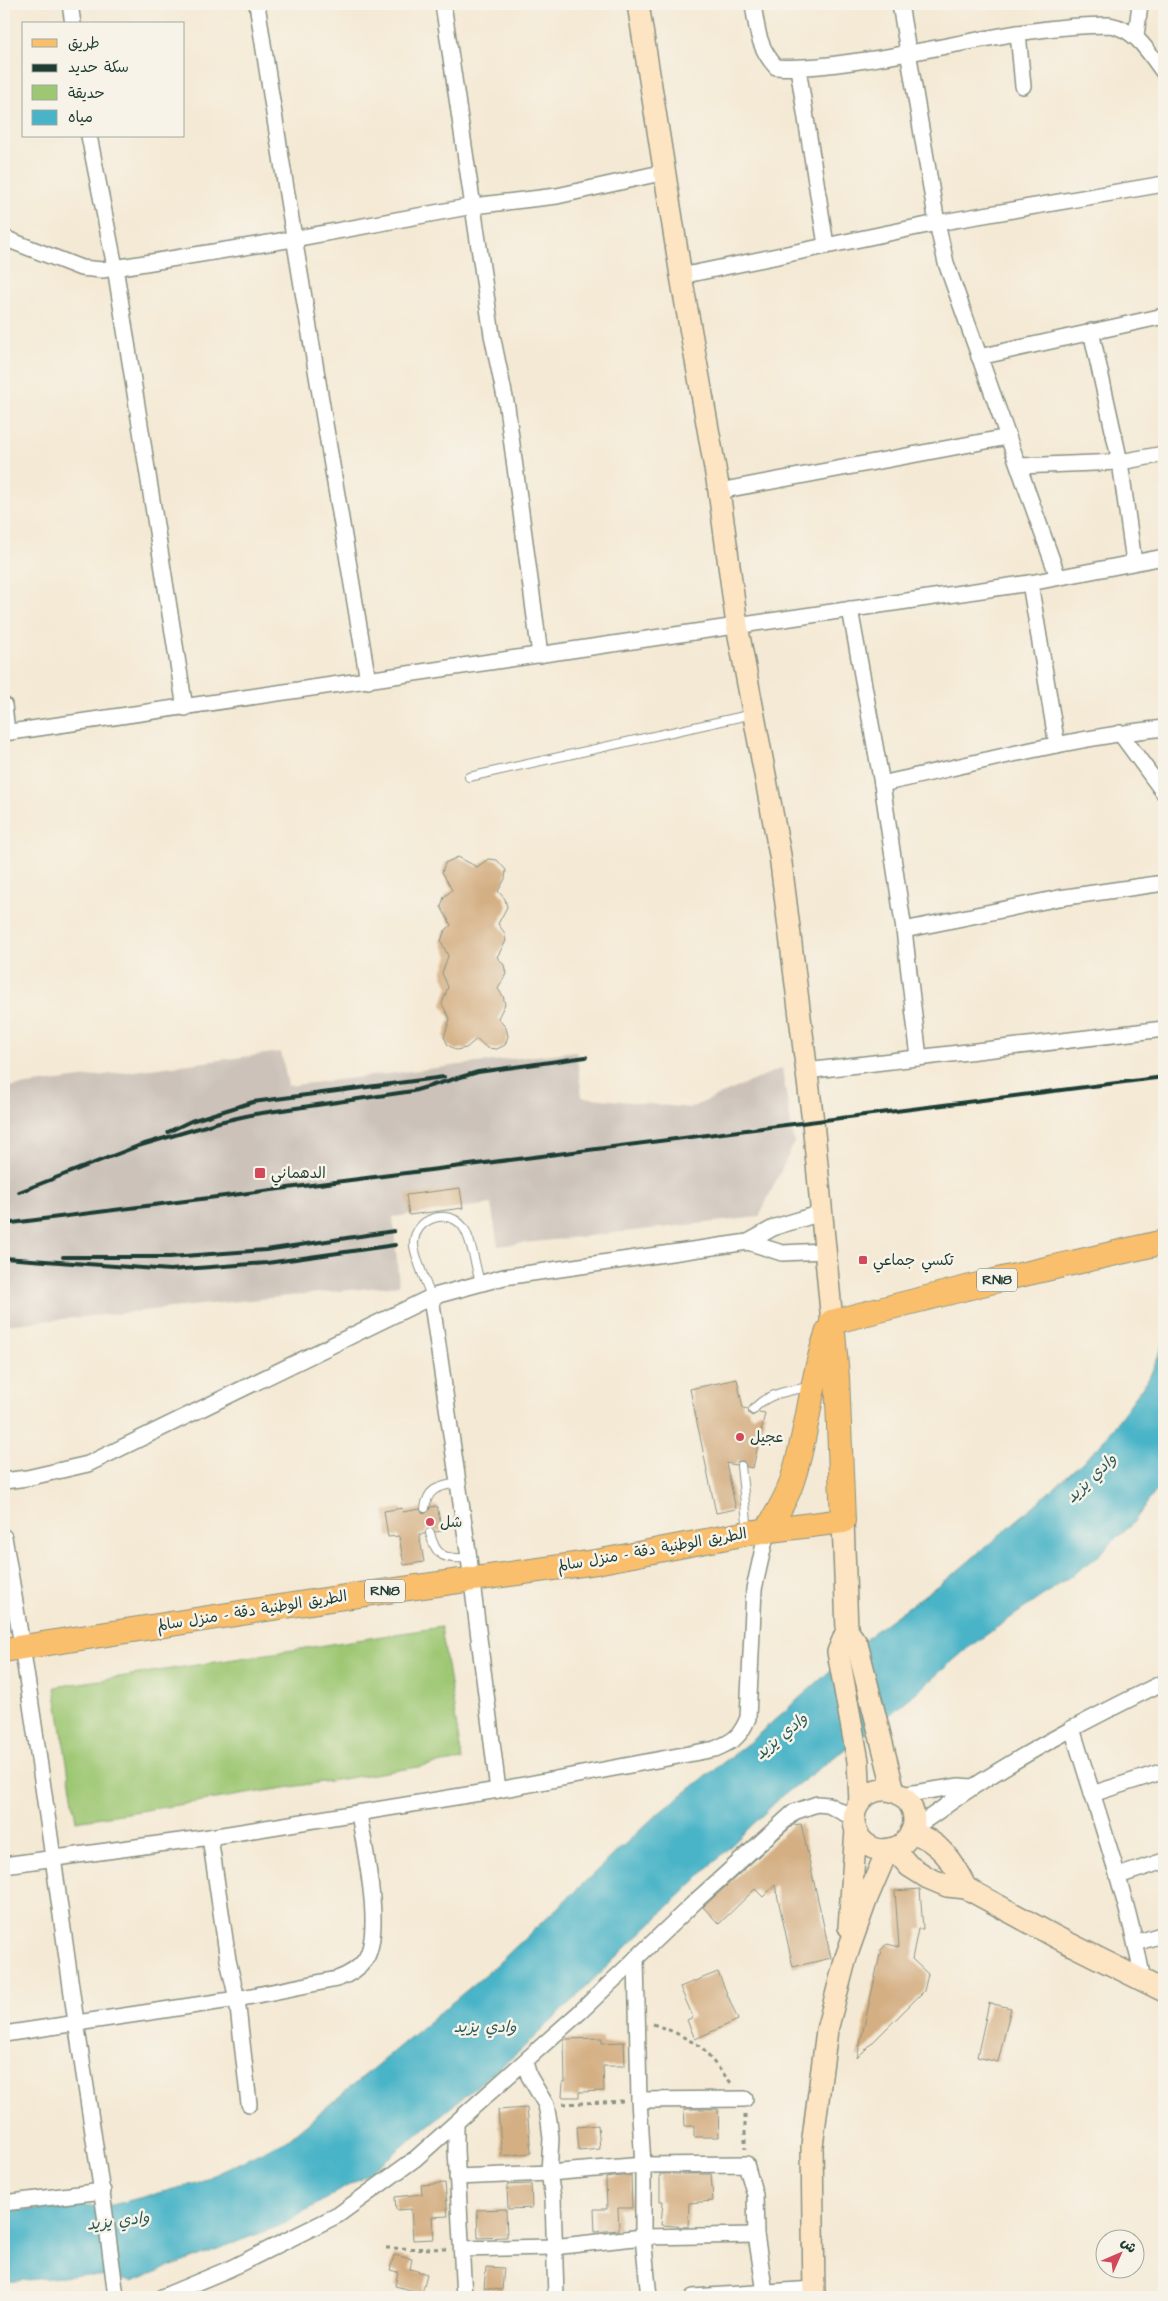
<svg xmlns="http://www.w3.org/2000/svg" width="1168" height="2301" viewBox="0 0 1168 2301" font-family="'Architects Daughter','Playpen Sans Arabic',sans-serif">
<rect width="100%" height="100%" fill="#f7f3e8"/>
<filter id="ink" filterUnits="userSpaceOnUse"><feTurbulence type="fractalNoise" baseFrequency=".02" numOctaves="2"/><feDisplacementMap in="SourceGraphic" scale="10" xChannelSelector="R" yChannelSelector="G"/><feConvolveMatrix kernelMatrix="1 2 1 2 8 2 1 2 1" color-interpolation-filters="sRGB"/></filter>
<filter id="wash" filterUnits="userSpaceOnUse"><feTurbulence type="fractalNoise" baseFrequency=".0096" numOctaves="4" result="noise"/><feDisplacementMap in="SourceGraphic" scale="20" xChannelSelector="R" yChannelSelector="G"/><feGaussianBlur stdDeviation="1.12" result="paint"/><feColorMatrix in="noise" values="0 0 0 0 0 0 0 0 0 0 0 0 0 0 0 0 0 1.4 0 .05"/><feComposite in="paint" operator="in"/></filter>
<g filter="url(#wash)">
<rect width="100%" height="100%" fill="#f4e9d4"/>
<!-- industrial -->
<polygon fill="#ccc2b9" points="576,1051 582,1097 690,1108 782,1068 794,1143 759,1217 498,1246 491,1204 393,1217 399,1285 4,1325 4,1088 281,1052 288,1086"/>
<!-- green -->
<polygon fill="#9ec773" stroke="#5e8254" points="441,1627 462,1760 76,1821 55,1687"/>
<!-- water -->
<polygon fill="#49b4c7" stroke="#34787e" points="1164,1344 1164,1479 1133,1523 1092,1561 969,1647 885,1719 781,1797 520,2051 371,2172 282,2225 132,2281 83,2275 4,2282 4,2211 112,2205 197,2183 287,2140 491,1970 655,1816 752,1740 874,1632 956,1572 1029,1510 1099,1447 1149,1378"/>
<g id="blocks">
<!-- building -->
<g fill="#d4af83">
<polygon points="458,857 477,867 488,859 497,860 506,870 505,879 498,891 505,899 507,907 498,924 504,932 506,941 497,957 504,965 506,974 498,989 503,996 505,1004 498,1018 506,1028 508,1036 505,1045 497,1049 487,1048 477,1039 466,1048 456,1050 448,1045 444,1037 450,1019 442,1004 448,987 442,973 448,956 441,941 444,932 451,925 441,907 444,897 452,890 442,872 445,863"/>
<polygon points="460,1188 463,1208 409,1215 406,1195"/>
<polygon points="737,1379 743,1408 748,1409 749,1414 752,1416 759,1412 765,1413 753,1468 747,1467 743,1461 738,1461 736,1465 726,1463 736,1509 716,1513 690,1389"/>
<polygon points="437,1506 442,1531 436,1532 429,1528 425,1534 419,1534 424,1562 404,1565 399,1536 388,1537 384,1511 402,1508 403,1512 420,1509 422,1512 426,1513 431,1507"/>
<polygon points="801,1824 831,1958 793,1967 775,1885 763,1897 755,1889 719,1924 703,1907 793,1825"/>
<polygon points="920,1889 923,1929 918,1929 912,1959 928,1974 924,1991 857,2058 881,1950 887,1944 899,1947 895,1891"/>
<polygon points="718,1972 738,2020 695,2039 687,2020 693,2017 680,1987"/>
<polygon points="989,2003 1011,2008 998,2062 977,2057"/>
<polygon points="602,2038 602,2043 624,2042 625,2066 603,2066 604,2091 579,2092 579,2097 562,2097 563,2082 565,2082 564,2039"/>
<polygon points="527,2108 531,2153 502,2156 498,2110"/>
<polygon points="684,2109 718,2109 719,2137 694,2137 694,2126 685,2126"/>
<polygon points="598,2125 600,2149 579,2151 577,2127"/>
<polygon points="660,2174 711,2174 713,2201 689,2203 688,2227 661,2225 663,2201 660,2201"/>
<polygon points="622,2176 631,2176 632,2208 618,2208 619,2230 595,2232 594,2209 607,2209 606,2178"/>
<polygon points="445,2183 448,2216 432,2217 434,2239 413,2240 411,2209 396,2210 395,2197 422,2194 421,2185"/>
<polygon points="531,2184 532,2208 508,2209 507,2185"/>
<polygon points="506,2209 507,2237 478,2238 477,2210"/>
<polygon points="394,2255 412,2259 410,2269 427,2274 422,2293 395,2286 398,2272 390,2270"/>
<polygon points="486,2267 504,2268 502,2290 484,2288"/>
</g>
</g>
</g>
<g filter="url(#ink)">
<use href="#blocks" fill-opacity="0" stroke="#8a9384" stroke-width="1"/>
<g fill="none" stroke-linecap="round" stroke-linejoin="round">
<!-- service casing -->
<g stroke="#8a9384" stroke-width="10">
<g id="service">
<polyline points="469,777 753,714"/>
<path d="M431,1297C426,1282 416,1260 414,1246C412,1218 451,1205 465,1230C473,1245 475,1266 480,1282"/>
<path d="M753,1410C766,1393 789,1391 809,1387"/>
<polyline points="741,1466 748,1531"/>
<path d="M425,1508C428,1487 439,1487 457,1483"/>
<path d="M430,1533C436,1558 445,1559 469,1558"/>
</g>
</g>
<!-- minor casing -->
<g stroke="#8a9384" stroke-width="18">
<g id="minor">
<polyline points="70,4 73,24"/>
<path d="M257,4C291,230 331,455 368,681"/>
<polyline points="443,4 492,335 507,407 540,655"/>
<path d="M753,4C757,29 758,47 776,67C804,69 831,65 859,61C943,50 1025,25 1110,25C1137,30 1149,53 1164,73"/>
<polyline points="900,4 937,223 946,263 1058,577"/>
<polyline points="1018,33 1023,86"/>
<polyline points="1136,36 1140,4"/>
<polyline points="798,68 826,245"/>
<polyline points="89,136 115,267 185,708"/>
<polyline points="4,238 81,268 102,270 293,239 473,206 557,196 665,172"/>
<polyline points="681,276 937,223 1164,184"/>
<polyline points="1091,331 1120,462 1134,562"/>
<polyline points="979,357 1164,316"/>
<polyline points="1019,466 1120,462 1164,454"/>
<polyline points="719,491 1008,437"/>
<polyline points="1030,583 1057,745"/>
<polyline points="850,609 882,784 904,930 919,1058"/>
<polyline points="4,705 7,732"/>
<polyline points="4,733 1030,583 1164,557"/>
<polyline points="1120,733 1164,793"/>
<path d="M882,784C976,763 1069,738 1164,728"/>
<polyline points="904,930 1059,898 1164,883"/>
<polyline points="806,1071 1164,1029"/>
<polyline points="748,1242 782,1253 824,1251"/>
<polyline points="431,1297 469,1558 498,1790"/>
<polyline points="4,1481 27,1478 88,1464 431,1297 504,1277 748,1242 775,1227 821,1213"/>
<path d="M4,1537C32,1698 53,1860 76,2022C90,2114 105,2205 116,2297"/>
<path d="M1072,1728C1097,1812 1127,1894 1143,1980"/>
<polyline points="1092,1794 1164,1771"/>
<polyline points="901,1795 959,1786 972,1787"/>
<path d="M913,1828C934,1816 952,1800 973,1787C1034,1747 1099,1714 1164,1682"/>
<polyline points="210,1837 228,1960 237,1999 249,2104"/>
<path d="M4,1865L210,1837L498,1790L715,1749C734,1741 740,1737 748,1718L754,1589L767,1531"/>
<polyline points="1118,1876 1164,1861"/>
<polyline points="1136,1943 1164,1934"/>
<polyline points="636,1958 639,2100 643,2165 643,2237 649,2297"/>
<path d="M4,2034L237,1999L337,1979C348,1975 358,1970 365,1960C384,1931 364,1848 359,1813"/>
<polyline points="525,2062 529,2076 546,2105 549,2121 551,2138 549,2173 553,2198 556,2297"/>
<polyline points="639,2100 745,2099"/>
<polyline points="456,2124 456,2150 464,2297"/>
<polyline points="457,2177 549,2173 643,2165 746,2164 755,2195 756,2235 765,2292"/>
<polyline points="4,2203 103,2191"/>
<polyline points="462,2249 553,2247 643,2237 756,2235"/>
<polyline points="162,2297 229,2269 338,2215 415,2159 580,2012 698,1899 794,1812 817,1804 828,1805 854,1818"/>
<polyline points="693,2297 814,2289"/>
</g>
</g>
<!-- secondary casing -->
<g stroke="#8a9384" stroke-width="24">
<g id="secondary">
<polyline points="638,4 681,276 719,491 737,625 780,855 813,1122 832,1322"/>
<polyline points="843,1521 847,1630 838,1652 858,1761 860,1802"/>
<polyline points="847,1630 857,1644 894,1791"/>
<circle cx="884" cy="1820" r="30"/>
<path d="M911,1832C940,1841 953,1862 966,1888"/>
<polyline points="893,1848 909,1866 928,1878 947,1886 966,1888 1056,1937 1164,1991"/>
<polyline points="849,1927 856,1830"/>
<polyline points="814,2297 812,2146 827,2030 846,1957 867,1898 888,1849"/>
</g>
</g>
<!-- primary casing -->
<g stroke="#8a9384" stroke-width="26">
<g id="primary">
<polyline points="832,1322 998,1280 1164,1242"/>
<path d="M767,1531C775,1516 784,1503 790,1487C808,1436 810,1381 828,1331"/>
<polyline points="4,1650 331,1599 596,1562 748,1533 843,1521 837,1377 832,1322"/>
</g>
</g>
<!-- path -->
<g stroke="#8a9384" stroke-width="3" stroke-dasharray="4 4" stroke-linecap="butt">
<polyline points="653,2024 674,2032 700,2046 732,2084"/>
<polyline points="563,2104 624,2101"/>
<polyline points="745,2115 745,2149"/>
<polyline points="386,2248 447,2249"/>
</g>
<!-- service -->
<use href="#service" stroke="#fff" stroke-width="8"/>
<!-- minor -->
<use href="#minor" stroke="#fff" stroke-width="15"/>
<!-- secondary -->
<use href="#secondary" stroke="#fde5c4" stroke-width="21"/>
<!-- primary -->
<use href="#primary" stroke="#f9bf6c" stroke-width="24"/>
<!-- rail -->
<g stroke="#1f3d34" stroke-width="4">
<polyline points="168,1132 191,1121 253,1102 444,1077"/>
<polyline points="19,1192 138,1146 219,1122 255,1114 413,1091 478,1072 586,1057"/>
<polyline points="4,1224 1164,1077"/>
<polyline points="63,1257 170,1257 266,1250 394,1231"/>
<polyline points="4,1258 170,1270 267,1263 395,1245"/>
</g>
</g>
</g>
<!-- markers -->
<g fill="#d1495b" stroke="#f7f3e8" stroke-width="2">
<rect x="254" y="1167" width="12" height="12" rx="2.5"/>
<rect x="858" y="1255" width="10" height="10" rx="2.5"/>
<circle cx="740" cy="1437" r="5"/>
<circle cx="430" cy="1522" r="5"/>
</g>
<g text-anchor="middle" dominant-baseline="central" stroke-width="5" stroke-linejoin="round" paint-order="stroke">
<!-- shield labels -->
<g fill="#f7f3e8" stroke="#60746a" stroke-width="1">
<rect x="977" y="1268.5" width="40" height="23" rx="4"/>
<rect x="365" y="1579.5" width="40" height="23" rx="4"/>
</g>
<g font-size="14" font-weight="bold" fill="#1f3d34">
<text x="997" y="1280">RN18</text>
<text x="385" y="1591">RN18</text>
</g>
<!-- poi labels -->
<g font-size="15" fill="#1f3d34" stroke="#f7f3e8" text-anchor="start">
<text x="271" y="1173">الدهماني</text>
<text x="873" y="1260">تكسي جماعي</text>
<text x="750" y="1437">عجيل</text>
<text x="440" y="1522">شل</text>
</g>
<!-- street labels -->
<g font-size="15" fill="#1f3d34" stroke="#f7f3e8">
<text transform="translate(652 1550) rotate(-10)">الطريق الوطنية دقة - منزل سالم</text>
<text transform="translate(252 1611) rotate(-9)">الطريق الوطنية دقة - منزل سالم</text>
</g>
<!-- water labels -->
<g font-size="16" font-style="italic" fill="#2a5b59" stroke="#f7f3e8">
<text transform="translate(1091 1478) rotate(-44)">وادي يزيد</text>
<text transform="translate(781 1736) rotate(-40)">وادي يزيد</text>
<text x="485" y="2027">وادي يزيد</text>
<text transform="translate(118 2221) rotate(-7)">وادي يزيد</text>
</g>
</g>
<!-- margin -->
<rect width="1168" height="2301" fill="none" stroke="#f7f3e8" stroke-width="20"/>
<!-- legend -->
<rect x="22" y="22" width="162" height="115" fill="#f7f3e8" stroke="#a1aaa0"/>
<rect x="32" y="39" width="25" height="8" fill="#f9bf6c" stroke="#a1aaa0"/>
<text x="68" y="48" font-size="15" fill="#1f3d34">طريق</text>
<rect x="32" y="64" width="25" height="8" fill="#1f3d34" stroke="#a1aaa0"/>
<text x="68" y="72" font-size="15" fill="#1f3d34">سكة حديد</text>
<rect x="32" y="85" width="25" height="15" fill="#9ec773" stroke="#a1aaa0"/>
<text x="68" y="98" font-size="15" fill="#1f3d34">حديقة</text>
<rect x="32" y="110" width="25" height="15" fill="#49b4c7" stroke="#a1aaa0"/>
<text x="68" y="122" font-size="15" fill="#1f3d34">مياه</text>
<!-- north arrow -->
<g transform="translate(1120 2254) rotate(45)"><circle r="24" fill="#f7f3e8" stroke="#a1aaa0"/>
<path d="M0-4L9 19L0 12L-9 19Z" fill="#d1495b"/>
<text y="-8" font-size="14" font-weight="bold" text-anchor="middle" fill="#1f3d34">ش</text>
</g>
</svg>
